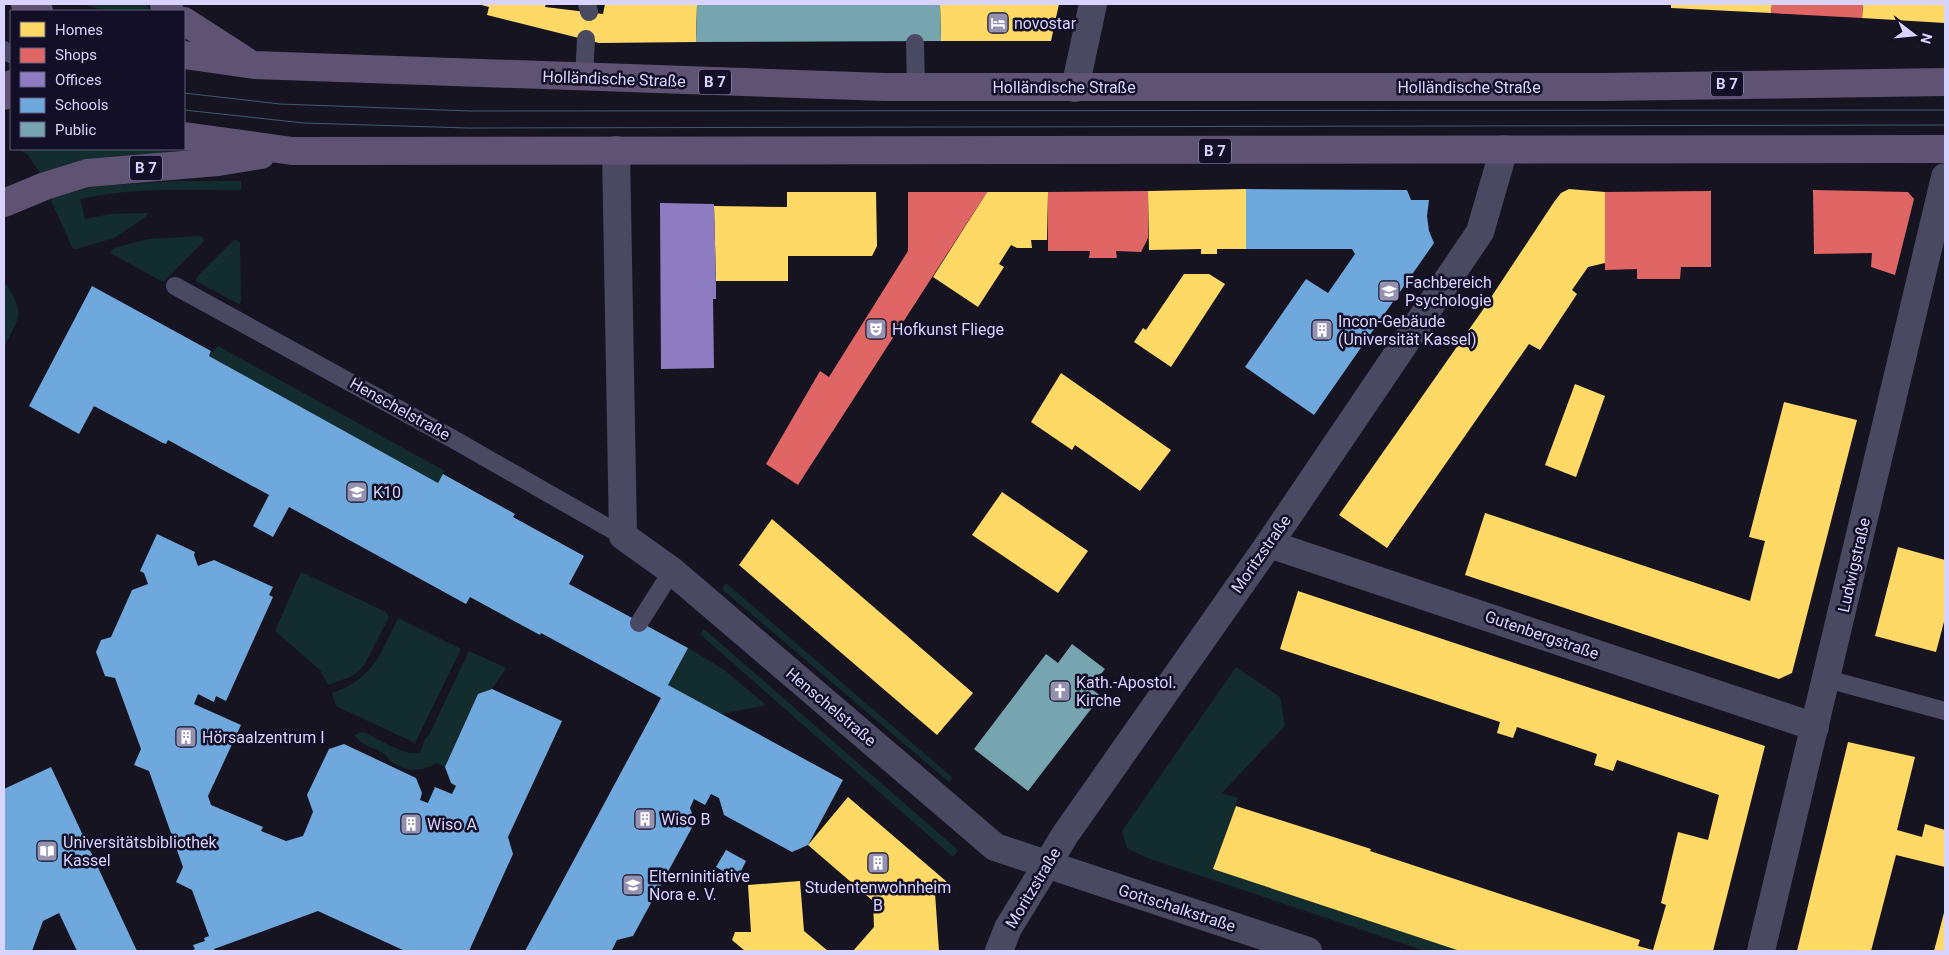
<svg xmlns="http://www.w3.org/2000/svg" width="1949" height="955" viewBox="0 0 1949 955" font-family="Roboto,sans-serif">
<rect width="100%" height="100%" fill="#161421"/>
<!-- green -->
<g fill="#132c2d">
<polygon points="88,4 146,4 152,11 111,11 87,6"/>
<polygon points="19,149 143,149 174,152 175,157 40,173 28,155"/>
<path d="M180,181H241V190C188,190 133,187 80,199L85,219L110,214L148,213L146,217L114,238L77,249H73L50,198L96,186Z"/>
<polygon points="202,236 204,241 163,282 110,253 114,248 148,239"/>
<polygon points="234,240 240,242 241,302 239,304 196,281 197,277"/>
<path d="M6,284C26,315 19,317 4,347V285Z"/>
<polygon points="218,346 445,471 438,483 209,356"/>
<polygon points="301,572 386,612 389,617 366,662 359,671 350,677 328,685 320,670 275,631"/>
<polygon points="726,583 953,778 949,782 722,589"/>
<path d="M398,618L461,649L415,743L336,706L332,693C373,679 380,655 398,618Z"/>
<polygon points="704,629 958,850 953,857 700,634"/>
<polygon points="688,648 723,669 766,705 721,714 668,685"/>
<path d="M469,651L506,668L492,689L478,694L445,767L436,763C424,772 405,772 392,762C389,760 387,756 384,754C373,746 363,747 354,735L362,732C381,738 400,756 420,753L425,739L429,735Z"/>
<polygon points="1236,667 1280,697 1285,726 1222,793 1238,798 1214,869 1460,951 1425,951 1147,858 1127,848 1122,831"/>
</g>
<!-- homes -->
<g fill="#ffd966">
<polygon points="478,4 546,4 545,7 603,14 605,4 697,4 696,42 599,43 487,15 489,7"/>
<polygon points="940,4 1059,4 1051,41 941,41"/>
<polygon points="1671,4 1772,4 1771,13 1671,8"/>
<polygon points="1863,4 1945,4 1945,23 1862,18"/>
<polygon points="1246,189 1246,249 1217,249 1217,254 1201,254 1201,249 1149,250 1148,191"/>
<polygon points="1569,189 1605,192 1605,263 1588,267 1572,290 1577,294 1540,350 1529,344 1387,548 1339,515 1482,311 1554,202 1561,193"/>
<polygon points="787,192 876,192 877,246 872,256 788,256 788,281 716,281 714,206 787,207"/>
<polygon points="987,192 1048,192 1047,240 1031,240 1032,248 1017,248 1011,245 999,264 1004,267 978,307 933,277"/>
<polygon points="1184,274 1209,274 1225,284 1171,367 1134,342 1143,328 1146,330"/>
<polygon points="1061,373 1171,450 1140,491 1075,445 1072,450 1031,422"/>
<polygon points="1575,384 1605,396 1576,477 1545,465"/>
<polygon points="1784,402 1857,420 1792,673 1779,679 1465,575 1485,513 1750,601 1765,541 1749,537"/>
<polygon points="1002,492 1088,551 1058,593 972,535"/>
<polygon points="772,519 973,693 937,735 739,565"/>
<polygon points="1898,547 1945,560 1945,618 1936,652 1875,636"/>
<polygon points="1298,591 1765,746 1713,951 1460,951 1213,869 1236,806 1371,849 1370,851 1640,940 1638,946 1653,950 1666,905 1661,903 1678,832 1708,840 1719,795 1617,760 1613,771 1594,765 1597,754 1517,727 1513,738 1497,733 1500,722 1280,649"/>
<polygon points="1848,742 1915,757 1897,830 1922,837 1925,824 1945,830 1945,867 1896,855 1871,951 1797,951"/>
<polygon points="848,797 947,882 942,887 943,893 935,893 939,951 853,951 874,927 873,901 808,845"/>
<polygon points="800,881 804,931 828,951 745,951 732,940 735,932 751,932 748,885"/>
<polygon points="1945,909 1945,951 1934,951"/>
</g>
<!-- shops -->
<g fill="#e06666">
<polygon points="1772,4 1863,4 1862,18 1771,13"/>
<polygon points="1813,190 1908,192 1914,199 1895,275 1871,267 1872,253 1814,254"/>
<polygon points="1148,191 1148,238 1141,252 1116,251 1117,258 1089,258 1090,251 1048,251 1048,192"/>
<polygon points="1711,191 1711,267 1681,267 1680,279 1637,279 1637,269 1605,270 1605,192"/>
<polygon points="908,192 987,192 798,485 766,464 820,371 829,377 908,251"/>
</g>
<!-- offices -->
<polygon fill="#8e7cc3" points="660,203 714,204 716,284 716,299 713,299 714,368 661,369"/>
<!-- schools -->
<g fill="#6fa8dc">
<polygon points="1246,189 1407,190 1411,200 1429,200 1427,216 1429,231 1434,243 1314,415 1245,367 1306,279 1328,293 1355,254 1352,249 1246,249"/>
<polygon points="92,286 211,351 209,356 438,483 443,474 515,514 513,517 584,556 569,584 688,648 668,685 843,780 808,845 792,852 724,815 719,798 711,794 705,805 694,799 690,808 695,822 633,936 617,940 612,950 615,951 525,951 661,698 541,633 540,635 470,597 466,604 289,507 273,537 253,526 269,495 168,440 166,444 163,443 94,406 79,434 29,406"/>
<polygon points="157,534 195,552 194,555 198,566 214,560 273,587 269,595 273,597 226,701 216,696 214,702 198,694 194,704 241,725 208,796 211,805 263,827 261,831 286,841 303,836 313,812 307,795 329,749 344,744 416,778 422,793 420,800 428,803 435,787 452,794 456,786 451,783 445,767 478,694 492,689 562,721 508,837 513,854 469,951 405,951 318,911 214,949 215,951 191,951 195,949 193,945 205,941 204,938 209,936 192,890 176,882 183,867 149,771 134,765 141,749 115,678 105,676 96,652 101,640 111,637 132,590 148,584 144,573 140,571"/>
<polygon points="51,767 137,951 77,951 59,913 43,921 32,951 4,951 4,789"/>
<polygon points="726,850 746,861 737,879 716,867"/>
</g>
<!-- public -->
<g fill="#76a5af">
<polygon points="697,4 940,4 941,41 696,42"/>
<polygon points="1072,644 1105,669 1090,688 1101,696 1028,791 974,749 1046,654 1058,663"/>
</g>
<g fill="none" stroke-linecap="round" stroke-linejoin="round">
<!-- lane -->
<g stroke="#4a4962" stroke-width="18">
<polyline points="587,4 589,12"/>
<polyline points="915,43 916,87"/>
<polyline points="4,51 11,54"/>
<polyline points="584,78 586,39"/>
<polyline points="175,286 453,439 623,536"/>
<polyline points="639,623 672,571"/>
<polyline points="1827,679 1945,711"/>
</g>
<!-- street -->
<g stroke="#4a4962" stroke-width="28">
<polyline points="1075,88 1093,4"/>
<polyline points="616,150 623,536 672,571 995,847 1308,951"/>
<polyline points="1269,544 1815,727"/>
<polyline points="999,951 1008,928 1065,835 1269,544 1480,232 1504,149"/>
<polyline points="1761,951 1945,177"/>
</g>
<!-- primary -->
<g stroke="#5e5373" stroke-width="28">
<polyline points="25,4 39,11"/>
<polyline points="164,4 170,11"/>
<polyline points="184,21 246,61"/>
<polyline points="184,55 254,65 885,87 1602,87 1945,82"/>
<polyline points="4,96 11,84"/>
<polyline points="184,136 292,151 1945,149"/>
<polyline points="4,203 45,186 87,173 218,162 261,155"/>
</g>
<!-- tram -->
<g stroke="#43596b" stroke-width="1">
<polyline points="4,41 11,44"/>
<polyline points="4,60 11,63"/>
<polyline points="184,93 280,104 470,111 1945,110"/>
<polyline points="184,110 304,123 468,128 1945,125"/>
</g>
</g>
<!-- icons -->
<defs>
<g id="hotel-square" transform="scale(1.125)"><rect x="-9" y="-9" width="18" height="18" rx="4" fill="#9591b1" stroke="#130f26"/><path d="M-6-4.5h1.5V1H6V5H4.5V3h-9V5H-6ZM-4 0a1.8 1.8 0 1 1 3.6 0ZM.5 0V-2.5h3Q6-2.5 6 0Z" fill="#fff"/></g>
<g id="university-square" transform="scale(1.125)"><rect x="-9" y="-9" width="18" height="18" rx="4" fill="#9591b1" stroke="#130f26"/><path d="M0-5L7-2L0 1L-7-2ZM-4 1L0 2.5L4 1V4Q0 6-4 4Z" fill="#fff"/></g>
<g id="theatre-square" transform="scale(1.125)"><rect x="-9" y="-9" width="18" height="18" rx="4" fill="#9591b1" stroke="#130f26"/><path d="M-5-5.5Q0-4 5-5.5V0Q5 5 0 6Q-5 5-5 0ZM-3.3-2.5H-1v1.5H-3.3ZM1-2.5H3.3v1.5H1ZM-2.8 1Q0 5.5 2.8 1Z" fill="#fff"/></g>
<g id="building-square" transform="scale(1.125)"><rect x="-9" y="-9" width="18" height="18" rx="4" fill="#9591b1" stroke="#130f26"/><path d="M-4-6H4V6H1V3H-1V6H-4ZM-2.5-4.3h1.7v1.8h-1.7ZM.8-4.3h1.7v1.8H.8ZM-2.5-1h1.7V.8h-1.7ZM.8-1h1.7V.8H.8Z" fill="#fff"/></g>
<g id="church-square" transform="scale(1.125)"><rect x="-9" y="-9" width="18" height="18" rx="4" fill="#9591b1" stroke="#130f26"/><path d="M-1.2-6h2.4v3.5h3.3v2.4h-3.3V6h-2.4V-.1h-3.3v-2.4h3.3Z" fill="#fff"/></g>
<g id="library-square" transform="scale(1.125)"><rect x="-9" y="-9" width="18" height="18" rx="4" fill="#9591b1" stroke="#130f26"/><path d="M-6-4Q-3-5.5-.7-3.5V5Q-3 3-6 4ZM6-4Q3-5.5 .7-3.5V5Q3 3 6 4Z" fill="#fff"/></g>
<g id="school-square" transform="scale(1.125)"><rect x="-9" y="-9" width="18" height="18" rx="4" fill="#9591b1" stroke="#130f26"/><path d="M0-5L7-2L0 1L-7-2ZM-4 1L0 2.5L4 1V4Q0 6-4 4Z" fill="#fff"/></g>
</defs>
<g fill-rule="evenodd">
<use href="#hotel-square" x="998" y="23"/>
<use href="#university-square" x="1389" y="291"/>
<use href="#theatre-square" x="876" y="329"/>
<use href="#building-square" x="1322" y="330"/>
<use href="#university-square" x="357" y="492"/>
<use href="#church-square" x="1060" y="691"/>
<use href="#building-square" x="186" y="737"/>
<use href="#building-square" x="645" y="819"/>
<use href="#building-square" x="411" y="824"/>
<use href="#library-square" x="47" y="851"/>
<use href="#building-square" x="878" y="863"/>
<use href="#school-square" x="633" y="885"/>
</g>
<g text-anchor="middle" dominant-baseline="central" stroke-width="5" stroke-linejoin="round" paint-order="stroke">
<!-- shield labels -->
<g fill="#130f26" stroke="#9e99be" stroke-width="1">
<rect x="699" y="69.5" width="32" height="25" rx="4"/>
<rect x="1711" y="71.5" width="32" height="25" rx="4"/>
<rect x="1199" y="138.5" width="32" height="25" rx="4"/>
<rect x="130" y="155.5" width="32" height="25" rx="4"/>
</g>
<g font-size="15" font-weight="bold" fill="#d9d4ff">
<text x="715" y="82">B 7</text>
<text x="1727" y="84">B 7</text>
<text x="1215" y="151">B 7</text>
<text x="146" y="168">B 7</text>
</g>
<!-- poi labels -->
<g font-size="16" fill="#d9d4ff" stroke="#130f26" text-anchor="start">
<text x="1014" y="23">novostar</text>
<text x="1405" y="282">Fachbereich<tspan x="1405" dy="18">Psychologie</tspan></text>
<text x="1338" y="321">Incon-Gebäude<tspan x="1338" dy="18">(Universität Kassel)</tspan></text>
<text x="892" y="329">Hofkunst Fliege</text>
<text x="373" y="492">K10</text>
<text x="1076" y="682">Kath.-Apostol.<tspan x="1076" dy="18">Kirche</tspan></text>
<text x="202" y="737">Hörsaalzentrum I</text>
<text x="661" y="819">Wiso B</text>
<text x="427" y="824">Wiso A</text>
<text x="63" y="842">Universitätsbibliothek<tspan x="63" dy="18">Kassel</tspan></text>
<text x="649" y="876">Elterninitiative<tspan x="649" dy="18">Nora e. V.</tspan></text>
<text x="878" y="887" text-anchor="middle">Studentenwohnheim<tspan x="878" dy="18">B</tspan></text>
</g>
<!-- street labels -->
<g font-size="16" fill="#d9d4ff" stroke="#130f26">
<text transform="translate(614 79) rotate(2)">Holländische Straße</text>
<text x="1064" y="87">Holländische Straße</text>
<text x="1469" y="87">Holländische Straße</text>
<text transform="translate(400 409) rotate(29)">Henschelstraße</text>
<text transform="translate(1261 554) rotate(-55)">Moritzstraße</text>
<text transform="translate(1854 565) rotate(-77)">Ludwigstraße</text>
<text transform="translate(1542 635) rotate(19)">Gutenbergstraße</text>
<text transform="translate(831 707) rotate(40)">Henschelstraße</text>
<text transform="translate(1033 888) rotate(-59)">Moritzstraße</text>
<text transform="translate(1177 908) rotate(18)">Gottschalkstraße</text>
</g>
</g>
<!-- border -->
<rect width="1949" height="955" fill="none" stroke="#d9d4ff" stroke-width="10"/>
<!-- legend -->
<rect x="10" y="10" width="175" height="140" fill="#130f26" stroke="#625e7d"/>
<rect x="20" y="22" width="25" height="15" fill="#ffd966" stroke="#625e7d"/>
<text x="55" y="35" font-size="15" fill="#d9d4ff">Homes</text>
<rect x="20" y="48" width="25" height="15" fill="#e06666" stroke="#625e7d"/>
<text x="55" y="60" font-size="15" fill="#d9d4ff">Shops</text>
<rect x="20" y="72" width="25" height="15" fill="#8e7cc3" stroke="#625e7d"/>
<text x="55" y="85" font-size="15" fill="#d9d4ff">Offices</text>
<rect x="20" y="98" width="25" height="15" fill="#6fa8dc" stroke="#625e7d"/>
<text x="55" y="110" font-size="15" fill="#d9d4ff">Schools</text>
<rect x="20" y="122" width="25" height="15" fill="#76a5af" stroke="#625e7d"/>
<text x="55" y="135" font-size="15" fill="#d9d4ff">Public</text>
<!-- north arrow -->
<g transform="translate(1914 35) rotate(106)" stroke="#130f26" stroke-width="4" paint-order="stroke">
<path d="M0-4L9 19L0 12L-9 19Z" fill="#d9d4ff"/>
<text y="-8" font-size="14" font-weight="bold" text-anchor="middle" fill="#d9d4ff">N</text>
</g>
</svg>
